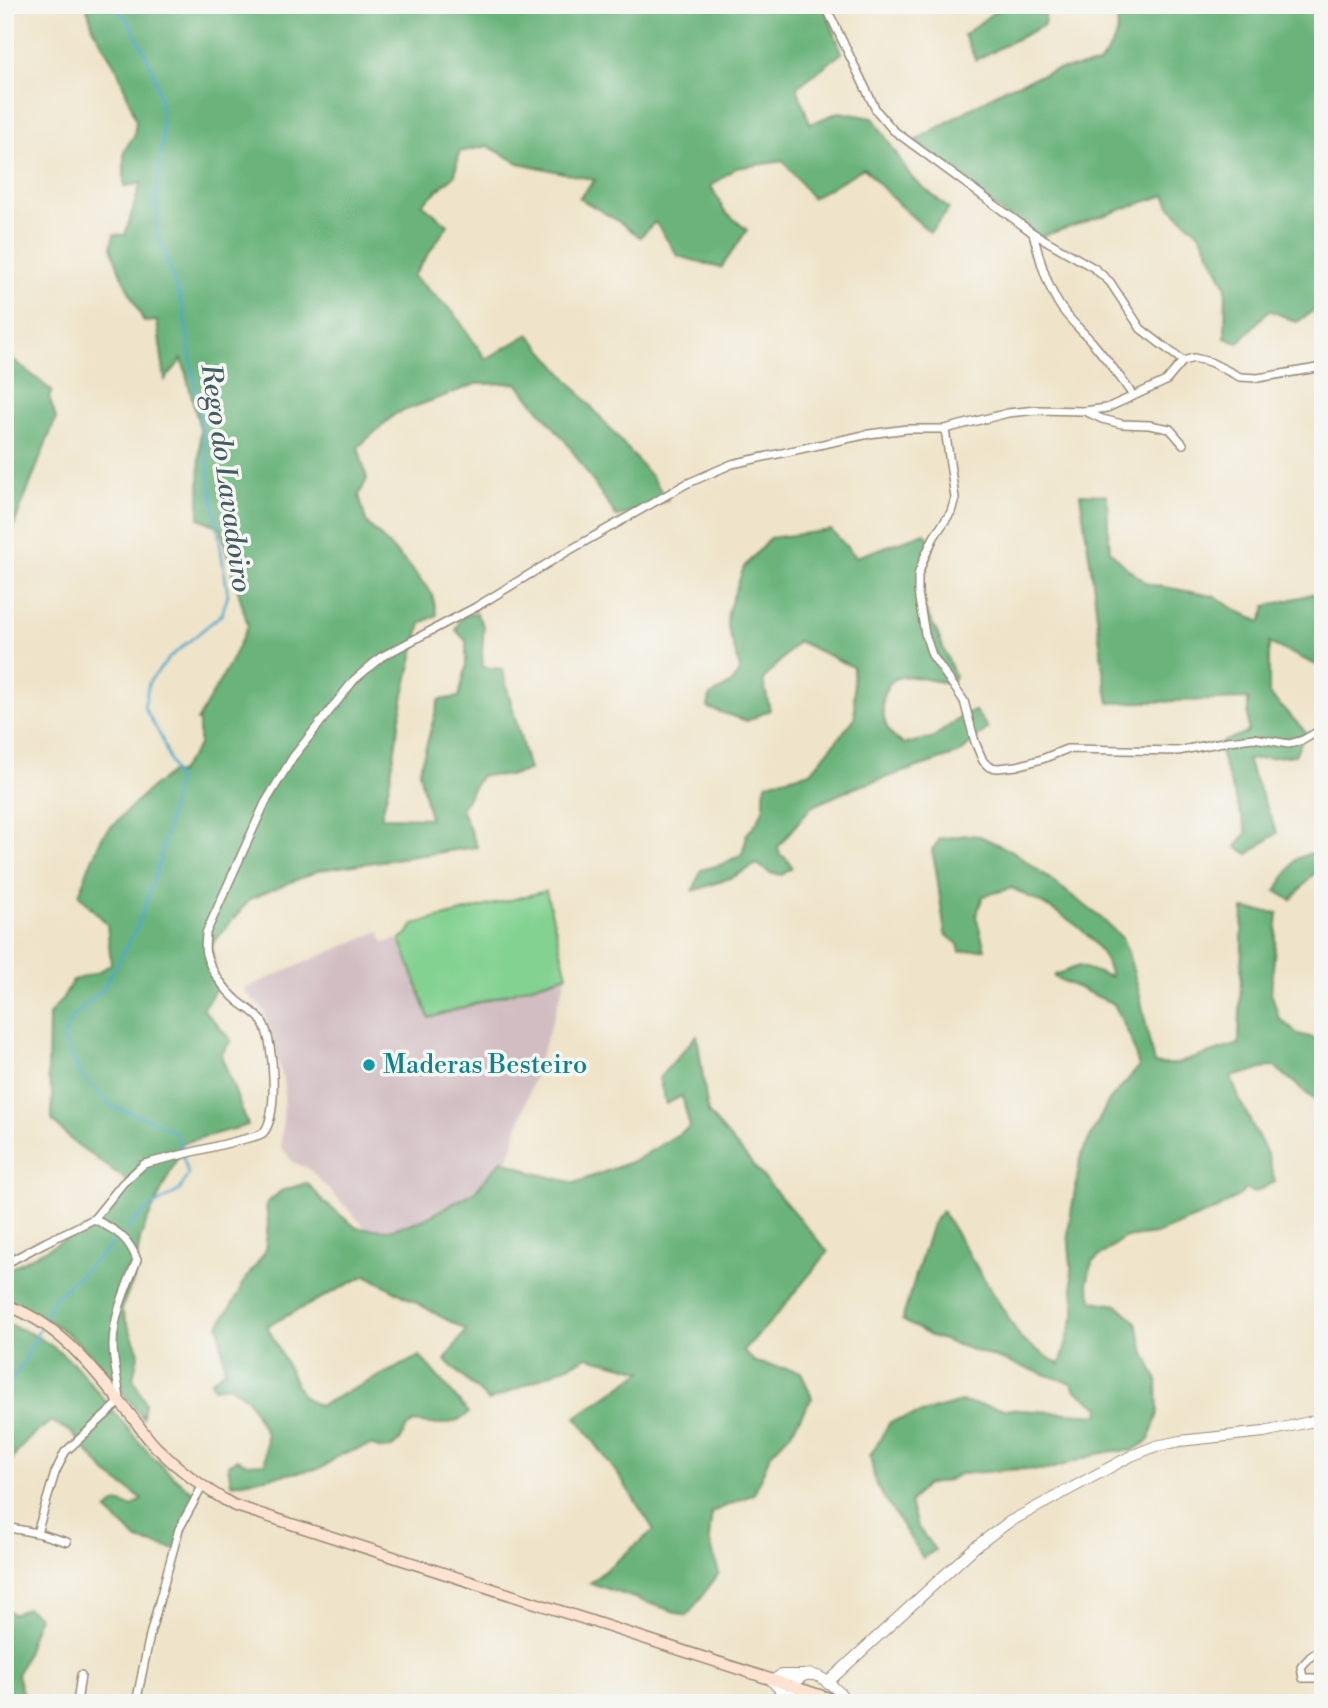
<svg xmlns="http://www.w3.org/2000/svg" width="1328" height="1708" viewBox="0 0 1328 1708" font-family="'Libre Bodoni',serif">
<rect width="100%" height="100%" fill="#f6f6f2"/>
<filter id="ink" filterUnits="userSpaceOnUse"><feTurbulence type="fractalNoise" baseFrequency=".0143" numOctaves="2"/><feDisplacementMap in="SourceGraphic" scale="14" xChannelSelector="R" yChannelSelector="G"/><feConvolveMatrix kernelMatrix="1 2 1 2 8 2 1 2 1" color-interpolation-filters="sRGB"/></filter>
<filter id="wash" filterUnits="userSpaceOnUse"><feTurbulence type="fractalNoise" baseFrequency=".00686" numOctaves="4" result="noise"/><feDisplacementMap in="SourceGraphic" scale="28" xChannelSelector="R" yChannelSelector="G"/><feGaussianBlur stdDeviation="1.57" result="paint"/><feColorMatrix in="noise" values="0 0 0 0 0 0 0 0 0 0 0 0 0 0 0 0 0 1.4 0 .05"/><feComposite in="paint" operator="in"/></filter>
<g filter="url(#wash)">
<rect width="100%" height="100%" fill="#efe4c9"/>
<!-- industrial -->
<polygon fill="#d2bec2" points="379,931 384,943 398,939 429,1018 567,975 503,1174 394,1239 369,1231 308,1168 293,1163 281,1146 285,1087 264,1011 243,989"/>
<!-- green -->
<polygon fill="#83d292" stroke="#5f7e58" stroke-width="2" points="546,891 567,975 429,1018 400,939 407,934 415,924"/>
<!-- forest -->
<g fill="#6ab47c" stroke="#526f4d" stroke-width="2">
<path d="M86,5H824L842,53L797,87L810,124L839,112L873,118L912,178L949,209L930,232L898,204L864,168L812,198L783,161L736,168L711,186L724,211L747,230L721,268L678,256L655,222L640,237L618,221L579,198L595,180L519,163L488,146L459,152L455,175L422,204L448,225L413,276L453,312L486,359L529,334L650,475L668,500L617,517L567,443L517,383L476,384L395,414L358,447L367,479L359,495L366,522L411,568L432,594L437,615L421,623L404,694L389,785L381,817L430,818L419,772L439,700L459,697L466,667V641L456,630L461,616L476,613L484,627L482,651L483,667L502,669L529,770L509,776L481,775L461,809L477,847L320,870L250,899L211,945L217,987L203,1009L231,1040L221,1055L248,1125L182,1143L181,1150L147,1221L140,1239L134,1279L121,1309L139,1352L133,1378L145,1403L143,1418C114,1383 87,1342 47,1320C34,1313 19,1309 5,1304V1271L85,1229L114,1211L129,1182L71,1140L52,1120V1091L48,1078L49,1015L65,995L73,980L97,973L111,964L107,924L79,895L88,869L103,835L146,792L173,771L178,774L199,745V721H197L230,663L248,626L220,527L199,518L200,429L182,359L165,380L157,321L144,322L120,272L111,247L114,234L125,235L141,183L124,187V151L134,136L136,121L131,105L117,69L94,30Z"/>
<polygon points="1003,5 1046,5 1044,25 976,60 964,35"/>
<path d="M1112,5H1323V304L1297,322L1269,310L1238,343L1225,338L1226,286L1200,234L1171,208L1165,195L1034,239L915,141L1006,88L1055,70L1099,64C1114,42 1125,32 1112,5Z"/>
<polygon points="5,353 52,391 49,397 56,418 5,548"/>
<polygon points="1080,494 1107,495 1108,527 1110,551 1128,569 1148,584 1213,596 1240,612 1261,622 1266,606 1323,591 1323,618 1320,619 1315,631 1323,636 1323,668 1269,643 1269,694 1306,732 1295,755 1247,760 1277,833 1248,854 1236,847 1247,832 1217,744 1248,732 1248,699 1109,703 1103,670 1093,581"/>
<path d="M831,530L856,557L925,533L933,546L917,596L936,630L955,676L952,682C935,684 917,674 901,677C878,681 879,719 891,734C895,739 900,741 904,744L932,738L967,713L975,711L988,728L960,753L851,789L811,807L778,847L780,855L786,858L792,868L782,875L770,873L757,864L733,877L693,891L701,870L723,864L742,854L747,836L746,835C754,827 762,817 764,805C765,796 762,791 767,783L811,772L855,718L853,667L798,641L763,680L770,710L747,721L708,708L710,696L733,682L740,669L727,624L728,611L744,567L770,538Z"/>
<path d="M966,835L980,836L1014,852L1099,916L1122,938L1128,952L1140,996L1154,1064H1176L1239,1044L1243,909L1278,913L1271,992L1279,1018L1298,1034L1323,1040V1107L1274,1066L1231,1077L1240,1101L1268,1156L1275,1182L1254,1193L1246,1189L1240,1195L1217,1209L1156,1234L1124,1238L1092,1262L1087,1283L1093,1301L1117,1305L1136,1322L1145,1354L1157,1379L1158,1413L1149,1440L1132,1451H1114L1097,1454L1048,1470L1018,1469L960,1474L946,1481L925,1485L910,1503L917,1526L935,1550L923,1558L876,1485L870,1456L890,1422L961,1402L1005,1409L1099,1415L1100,1407L1075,1390L1071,1383L931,1336L902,1320L932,1224L942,1211L1022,1340L1060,1365L1075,1312L1068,1231L1081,1155L1108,1102L1139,1067L1130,1037L1114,1004L1054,977L1055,975L1079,966L1111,977C1100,929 1052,909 1012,888L983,896L976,916L985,949L960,952L958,944L945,934L936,869L932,850L940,839Z"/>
<polygon points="1323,848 1323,867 1319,868 1291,900 1276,891 1296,859"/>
<path d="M697,1035L708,1113L828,1252L773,1319L743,1351L755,1362L801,1372L812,1398L790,1434L770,1455L754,1494L712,1512L709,1539L719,1573L687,1616L590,1583L654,1530L621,1479L576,1417L643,1371L588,1357L489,1401L445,1360L466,1330L366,1275L267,1326L302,1396L319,1406L420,1356L469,1413C453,1427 433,1425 414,1422L406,1428L400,1441L392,1448L381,1449L371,1445L339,1455L322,1468L231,1484L228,1465L237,1459L247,1464L265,1463L266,1433L247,1398L228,1386L214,1388L211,1381L225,1370L219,1325L240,1292L241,1286L265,1252L268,1223L266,1204L281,1191L307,1183L325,1203L357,1228L389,1230L425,1219L474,1192L502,1160L534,1173L575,1183L636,1160L690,1127L682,1096L666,1104L659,1078Z"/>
<path d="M5,1324C32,1331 51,1344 72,1362C115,1409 145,1459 198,1496L177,1550L138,1540L106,1510L118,1502L132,1507L142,1499L107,1474L72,1433L51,1421L26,1441L5,1469Z"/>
<path d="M5,1608L13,1614L27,1608L39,1617C29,1635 28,1658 17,1674L25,1703H5Z"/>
</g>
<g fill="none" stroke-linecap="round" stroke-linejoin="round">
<!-- stream -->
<g stroke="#4da8cb" stroke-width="2.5">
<polyline points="115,5 132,27 152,67 160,99 163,136 157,189 157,233 167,259 183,308 228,595 222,614 170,657 149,682 144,707 162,739 177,781 159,864 137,928 102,990 71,1019 63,1038 80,1074 111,1106 152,1120 176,1133 188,1174 180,1190 146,1210 126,1230"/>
<polyline points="44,1319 53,1299 117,1240"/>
<polyline points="5,1391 23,1363 40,1328"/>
</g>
</g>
</g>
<g filter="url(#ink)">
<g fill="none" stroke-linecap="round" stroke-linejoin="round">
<!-- minor casing -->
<g stroke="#958774" stroke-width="10">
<g id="minor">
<polyline points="825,5 876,110 893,130 1033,233"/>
<path d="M1133,396C1121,377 1107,360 1093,343C1081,329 1066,318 1057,301C1045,280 1039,256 1033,233L1094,268L1110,282L1141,329L1183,361"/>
<polyline points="1085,411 1102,419 1122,424 1149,425 1170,429 1183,444"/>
<polyline points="945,429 955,498 951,512 934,537 924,558 918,575 918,593 925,634 932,655 964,701 975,742 983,761 989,767 998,768 1017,766 1042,759 1067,749 1178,751 1228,741 1254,738 1289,744 1303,740 1317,732 1323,726"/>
<path d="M5,1264L46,1242L94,1219L123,1183L144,1164L253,1137C256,1136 260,1135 263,1133C279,1117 274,1042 263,1023C258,1014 248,1009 239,1002C225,990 211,972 206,954C204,948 206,940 206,933L265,803L293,757L354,680L381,657L476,607L563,554L686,484L732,464L869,434L907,429H945L1008,413L1037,410L1085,411L1107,408L1166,381L1183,361L1194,358L1210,362L1240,377L1258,378L1323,367"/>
<path d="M5,1527L37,1533L55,1473L65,1452L120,1402C119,1383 113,1364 113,1346C113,1316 126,1288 137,1260C128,1236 115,1230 94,1219"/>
<polyline points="37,1533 67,1542"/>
<polyline points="1323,1648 1310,1657 1301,1667 1303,1678 1323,1678"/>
<polyline points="77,1703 81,1675"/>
<polyline points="136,1703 150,1635 179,1529 202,1487"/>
</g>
</g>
<!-- tertiary casing -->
<g stroke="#958774" stroke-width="12">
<g id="tertiary">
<polyline points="827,1683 975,1547 1009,1522 1131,1456 1156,1446 1180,1441 1264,1432 1323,1419"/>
<polyline points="793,1701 790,1701 772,1681 781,1675 803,1675"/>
<path d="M795,1703C792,1696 790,1689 796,1682C812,1661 838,1690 849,1703"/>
</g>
</g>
<!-- secondary casing -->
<g stroke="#958774" stroke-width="13">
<path id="secondary" d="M5,1305C59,1322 95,1371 129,1413C138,1424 146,1437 156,1447C180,1471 203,1488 233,1505L844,1703"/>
</g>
<!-- minor -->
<use href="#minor" stroke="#fff" stroke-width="7"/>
<!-- tertiary -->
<use href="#tertiary" stroke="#fff" stroke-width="10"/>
<!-- secondary -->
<use href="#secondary" stroke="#fee3d2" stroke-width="10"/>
</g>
</g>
<!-- markers -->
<circle fill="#0f9aa8" stroke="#f6f6f2" stroke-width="2.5" cx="369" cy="1065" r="7"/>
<g text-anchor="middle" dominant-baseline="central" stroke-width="7" stroke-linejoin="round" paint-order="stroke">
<!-- culture labels -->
<g font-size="26" fill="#0d838f" stroke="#f6f6f2" text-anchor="start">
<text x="383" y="1065">Maderas Besteiro</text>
</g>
<!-- water labels -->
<g font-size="28" font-style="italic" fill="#425c63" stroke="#f6f6f2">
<text transform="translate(226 478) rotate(82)">Rego do Lavadoiro</text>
</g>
</g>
<!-- margin -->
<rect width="1328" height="1708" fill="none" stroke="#f6f6f2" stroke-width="28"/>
</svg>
